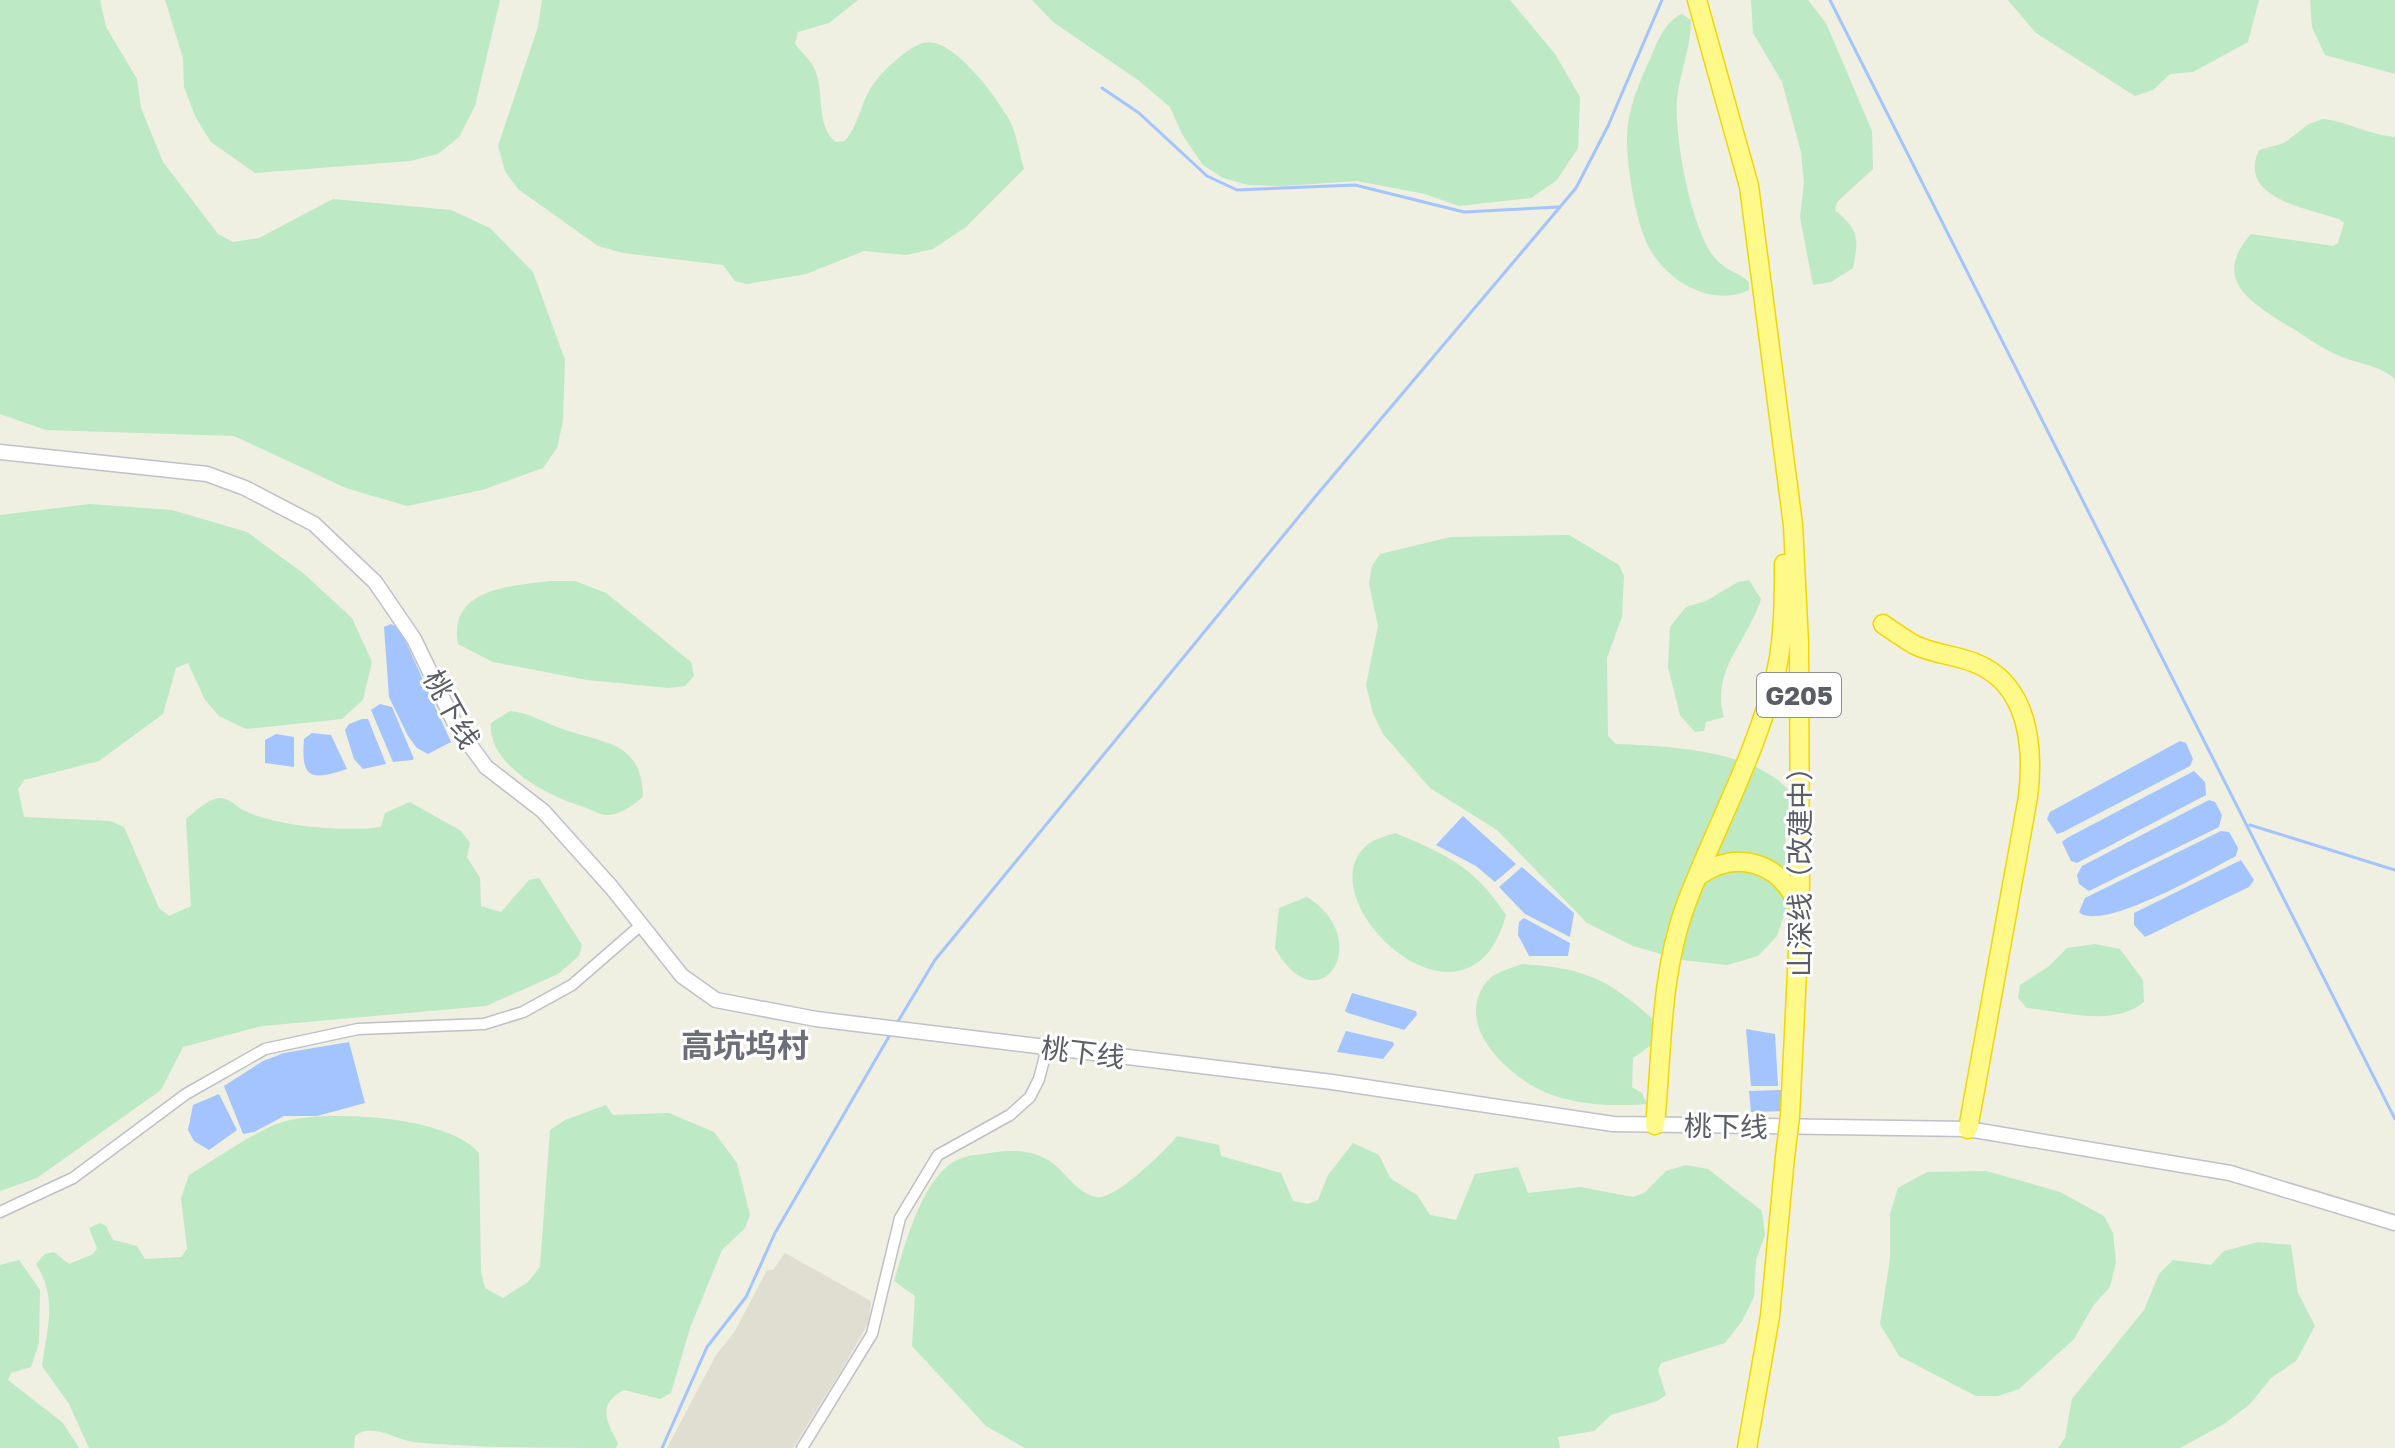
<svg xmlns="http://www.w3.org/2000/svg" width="2395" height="1448" viewBox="0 0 2395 1448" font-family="'Golos Text','Noto Sans SC',sans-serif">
<rect width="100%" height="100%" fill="#efefe2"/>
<!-- education -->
<polygon fill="#dfded1" points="785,1253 871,1301 869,1322 842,1369 793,1448 667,1448 716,1355 735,1331 767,1270 773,1270"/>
<!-- green -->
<g fill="#bde9c5">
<polygon points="0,0 100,0 106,27 137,79 141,108 163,162 218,234 233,242 259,238 333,199 451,210 490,228 533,272 565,360 563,421 557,448 543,468 482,490 407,506 346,488 234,436 46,430 0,414"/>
<polygon points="165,0 500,0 475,106 459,137 438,154 410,161 255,173 211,142 196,118 184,87 183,58"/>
<path d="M542,0H858L829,23L798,32L795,44C801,52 812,61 815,70C825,93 815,126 836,142L845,141C861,122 861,96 879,77C889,66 908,47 923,43C951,35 994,94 1007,116C1016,130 1019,152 1024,169L966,227L933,249L906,255L864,251L806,274L747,284L735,281L723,265L623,253L598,246L518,189L505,171L498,146L538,27Z"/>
<polygon points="1032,0 1510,0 1555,54 1580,97 1578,148 1557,180 1531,198 1459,206 1425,194 1357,181 1283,186 1248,185 1223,178 1203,165 1182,134 1170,107 1138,80 1053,22"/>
<path d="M1751,0H1808L1826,23L1872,131L1873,169L1837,202L1835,210C1859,231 1859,237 1853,268L1831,282L1813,285L1800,217L1804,182L1801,152L1782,82L1753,33Z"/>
<polygon points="2008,0 2259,0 2248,42 2193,72 2170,74 2153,90 2135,96 2036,33"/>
<polygon points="2310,0 2395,0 2395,74 2325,55 2312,27"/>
<path d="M1682,14L1691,20C1691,48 1680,71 1677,99C1674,136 1691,230 1715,258C1725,271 1739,272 1749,282V290C1714,307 1671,284 1651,251C1636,226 1627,168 1627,139C1627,110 1639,83 1651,57C1657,42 1666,20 1682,14Z"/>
<path d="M2323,119C2349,122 2369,135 2395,137V379C2377,363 2354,364 2333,353C2316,345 2301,333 2285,324C2248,301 2212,278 2251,234L2333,246L2338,243L2344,223L2339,219C2306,208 2237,198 2259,150L2284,143L2309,124Z"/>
<path d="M90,504L172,510L247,532L303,573L352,618L372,662L363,700L342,719L246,729L219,716L205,700L188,663L176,668L163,714L99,761L24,780L18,789L24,817L110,821L124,827L159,908L169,916L191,906L186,819C195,812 206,800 218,798C230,797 236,807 245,811C279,827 346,832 381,827L385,813L410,802L461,831L470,843L467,857L480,878L481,906L501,912L529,880L539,878L582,945L579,956L558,974L486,1006L262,1026L183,1047L161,1090L37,1178L0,1191V515Z"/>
<path d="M1569,535L1619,565L1624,576L1622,617L1607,658L1608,736L1616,744C1668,746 1757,750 1791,793L1785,829L1788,904L1777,936L1758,956L1727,965L1682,960L1633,946L1587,923L1497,830L1430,788L1383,734L1373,713L1366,685L1378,626L1369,584L1372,566L1380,554L1451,537Z"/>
<path d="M1749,580L1761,599C1747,643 1711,669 1724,717L1706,722L1704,731L1695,732L1680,715L1668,667L1670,627L1686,607L1706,601L1738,582Z"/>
<path d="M550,581H575L606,593L691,662L694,676L685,686L669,688L587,680L493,662L458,644C448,589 509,586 550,581Z"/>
<path d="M510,711C528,713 540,720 557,727C600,744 642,738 643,797C633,805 623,813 610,815C601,816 590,809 581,806C547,796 487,764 491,723Z"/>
<path d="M1395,833C1448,855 1473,866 1506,915C1468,1055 1303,899 1367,845C1374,839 1387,836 1395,833Z"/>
<path d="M1307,897C1377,941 1318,1027 1275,948L1279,908Z"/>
<path d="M2095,944L2120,949L2143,980L2144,1002C2112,1028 2065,1011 2027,1008L2018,998L2020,985L2048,967L2067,948Z"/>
<path d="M1522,964C1586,968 1609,979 1656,1022L1653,1044L1633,1058L1632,1087L1642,1093L1647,1104C1609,1107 1564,1105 1531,1085C1497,1064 1455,1020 1488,980C1495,972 1512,968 1522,964Z"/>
<path d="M606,1105L613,1115L669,1113L714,1132L737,1163L750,1215L745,1228L722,1250L690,1328L671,1393L660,1399L624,1390C597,1404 606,1421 618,1443L616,1448C549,1448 479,1448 413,1442C395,1439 371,1422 355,1436L354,1448H89L69,1404L42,1366C47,1328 58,1299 36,1264L45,1254L54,1252L69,1264L93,1254L97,1248L89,1228L100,1223L106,1226L113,1240L137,1246L145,1259L181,1257L187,1249L181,1198L189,1175C213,1161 261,1127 286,1121C332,1110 447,1116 479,1153L481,1272L485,1288L503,1298L528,1282L540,1267L550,1130L565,1120Z"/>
<path d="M1177,1136L1219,1145L1221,1156L1281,1173L1293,1201L1308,1204L1318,1200L1328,1175L1353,1143L1379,1155L1390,1178L1417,1195L1430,1215L1456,1220L1475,1174L1518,1167L1528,1193L1580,1187L1633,1197L1644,1193L1666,1171L1686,1165L1708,1169L1762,1211L1765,1235L1756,1260L1754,1297L1742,1321L1725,1343L1661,1363L1658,1370L1666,1395L1657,1401L1611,1415L1594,1431L1558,1437L1560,1448H1025L986,1426L912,1346L915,1296L894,1281C905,1246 922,1175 959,1159C967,1155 980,1155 989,1153C1011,1150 1028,1149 1048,1160C1065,1170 1076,1194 1097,1197C1114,1201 1166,1150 1177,1136Z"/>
<polygon points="1986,1171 2060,1192 2104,1216 2113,1233 2116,1262 2110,1287 2093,1306 2074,1339 2019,1389 1998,1396 1976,1396 1899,1356 1880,1324 1890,1259 1890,1214 1898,1188 1927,1172"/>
<polygon points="2258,1242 2291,1245 2298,1293 2315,1326 2296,1361 2271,1378 2250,1404 2224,1424 2180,1448 2058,1448 2065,1438 2072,1399 2144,1310 2159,1274 2173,1260 2211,1265 2224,1251"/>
<polygon points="19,1260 40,1290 39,1343 31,1367 11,1373 8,1380 63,1423 79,1448 0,1448 0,1265"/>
</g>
<!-- water -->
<g fill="#a3c4ff">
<polygon points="391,624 400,629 451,742 428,754 417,748 408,736 389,697 384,627"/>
<polygon points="380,704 392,707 414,759 412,760 393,762 371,710"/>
<polygon points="362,719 368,719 386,764 363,769 354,759 345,730 349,724"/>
<path d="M312,733L331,735L347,769C310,781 301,779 304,739Z"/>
<polygon points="276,734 294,737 294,767 265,763 265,740"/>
<polygon points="2180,741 2186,743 2193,759 2190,766 2063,832 2057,834 2047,819 2050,812"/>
<polygon points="2194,771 2205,782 2206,795 2077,863 2071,861 2062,842 2067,838"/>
<polygon points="2209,800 2215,802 2222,815 2219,827 2089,891 2079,884 2077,875 2082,866"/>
<polygon points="1463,816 1516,864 1495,882 1476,866 1436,845"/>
<path d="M2221,831L2229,832L2238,848L2236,856C2209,870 2101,933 2079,912L2085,898Z"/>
<polygon points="2241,860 2254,880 2249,887 2145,937 2134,925 2134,913"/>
<polygon points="1522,867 1574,913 1570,937 1525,914 1499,887"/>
<polygon points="1524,918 1570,943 1568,956 1529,956 1518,935 1519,922"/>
<polygon points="1352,993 1416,1011 1417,1015 1404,1030 1348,1013 1345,1011"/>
<polygon points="1746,1029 1775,1034 1778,1086 1751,1086"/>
<polygon points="1346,1031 1393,1042 1394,1045 1383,1059 1337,1052"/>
<polygon points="349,1042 365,1103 317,1116 284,1116 254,1132 243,1134 224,1086 263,1061 284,1053"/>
<polygon points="1782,1090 1785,1111 1751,1112 1749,1091"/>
<polygon points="219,1094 237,1130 209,1150 194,1141 188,1130 193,1105"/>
</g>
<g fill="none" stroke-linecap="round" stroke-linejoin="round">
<!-- stream -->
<g stroke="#a3c4ff" stroke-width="3">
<polyline points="1830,0 2395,1119"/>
<polyline points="1102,88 1139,113 1207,176 1237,190 1355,185 1464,212 1559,207"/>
<polyline points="2250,825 2395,870"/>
<polyline points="897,1023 935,960 1315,497 1576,188 1608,126 1662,0"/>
<polyline points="662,1448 707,1347 746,1297 775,1233 891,1033"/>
</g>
<!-- street casing -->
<g stroke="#bfc0c7" stroke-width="13">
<g id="street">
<polyline points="0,1212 73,1178 186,1094 265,1049 358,1029 484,1024 523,1012 572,985 641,925"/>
<polyline points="802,1448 872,1334 900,1218 938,1155 1010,1115 1030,1097 1039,1079 1047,1048"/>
</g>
</g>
<!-- secondary casing -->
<g stroke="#bfc1c9" stroke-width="17">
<polyline id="secondary" points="0,452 207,474 245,488 314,524 375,582 414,639 456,726 486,767 543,811 612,888 682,976 716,1000 816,1019 1332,1082 1613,1124 1968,1129 2230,1173 2395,1223"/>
</g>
<!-- highway casing -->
<g stroke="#f2d600" stroke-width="21">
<g id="highway">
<polyline points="1697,0 1749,186 1793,525 1799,643 1800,910 1790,1116"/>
<path d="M1883,624C1893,631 1904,639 1915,645C1933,654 1956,655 1975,663C2029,684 2034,748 2028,797L1968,1129"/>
<path d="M1700,875C1736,849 1781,863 1797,904"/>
<path d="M1655,1125C1662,1053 1660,976 1685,907C1715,827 1758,752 1777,668C1784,635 1784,597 1784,564"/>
<polyline points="1747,1448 1770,1316 1785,1157"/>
</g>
</g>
<!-- street -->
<use href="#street" stroke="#fff" stroke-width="10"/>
<!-- secondary -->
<use href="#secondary" stroke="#fff" stroke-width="14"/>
<!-- highway -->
<use href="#highway" stroke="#fff98a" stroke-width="18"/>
<!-- highway-bridge casing -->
<g stroke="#f2d600" stroke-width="21" stroke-linecap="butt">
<polyline id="highway-bridge" points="1785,1157 1790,1116"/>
</g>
<!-- highway-bridge -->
<use href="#highway-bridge" stroke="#fff98a" stroke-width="18"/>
</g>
<g text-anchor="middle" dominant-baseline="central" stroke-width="6" stroke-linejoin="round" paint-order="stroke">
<!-- shield labels -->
<rect fill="#fff" stroke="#8c8e93" stroke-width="2" x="1757" y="673" width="84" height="44" rx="6"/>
<g font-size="26" font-weight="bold" fill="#5b5d65">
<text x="1799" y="695">G205</text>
</g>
<!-- street labels -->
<g font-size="28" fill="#5b5d65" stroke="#fff">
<text transform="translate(452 709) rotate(61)">桃下线</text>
<text transform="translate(1799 865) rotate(-90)">山深线（改建中）</text>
<text transform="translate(1083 1052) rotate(7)">桃下线</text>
<text transform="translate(1726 1126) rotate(1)">桃下线</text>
</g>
<!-- quarter labels -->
<g font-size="32" font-weight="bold" fill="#6c6f77" stroke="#fff">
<text x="745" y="1045">高坑坞村</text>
</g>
</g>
</svg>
